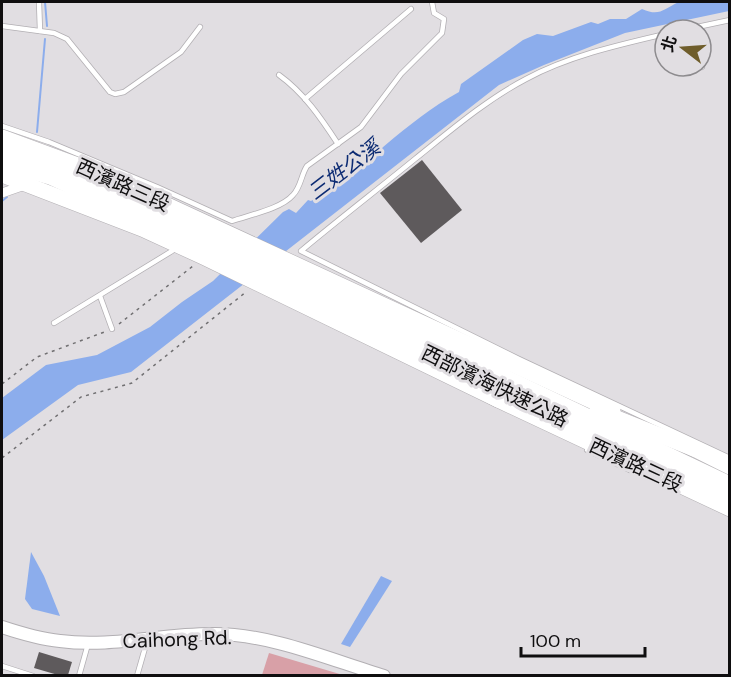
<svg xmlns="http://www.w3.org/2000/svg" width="731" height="677" viewBox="0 0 731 677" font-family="'DM Sans','Noto Sans TC',sans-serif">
<rect width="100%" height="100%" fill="#e1dee2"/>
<!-- green -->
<polygon fill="#d8a0a7" points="269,653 343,675 262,675"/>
<!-- water -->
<g fill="#8cadec">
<path d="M679,2H729V11L625,33L544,65L499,85L131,372L78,385L2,440V398L46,365L97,355L150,327L182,302L213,281L283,212L289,209L296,213L308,200L311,201C364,170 405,121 459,92L461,84L523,40L537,34L553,36L591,22L598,24L610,19H626L642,9C660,17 663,9 679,2Z"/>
<polygon points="31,552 44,576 60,616 32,609 25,599"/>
<polygon points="381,576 392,581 350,647 341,644"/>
</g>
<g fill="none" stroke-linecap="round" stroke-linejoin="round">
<!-- stream -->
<g stroke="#8cadec" stroke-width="2">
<polyline points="45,2 47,26"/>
<polyline points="37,132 45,39"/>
<polyline points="2,201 7,197"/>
</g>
</g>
<!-- building -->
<g fill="#5e5a5c">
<polygon points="422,160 462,210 421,243 380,193"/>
<polygon points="39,652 72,662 68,675 58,675 34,668"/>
</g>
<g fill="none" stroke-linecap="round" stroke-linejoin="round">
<!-- service casing -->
<g stroke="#b2afb3" stroke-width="6">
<g id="service">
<polyline points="39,2 40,31"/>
<polyline points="2,26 54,33 67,39 110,92 115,94 124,92 181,52 200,27"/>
<polyline points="683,30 730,20"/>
<path d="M665,34C618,45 569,56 526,79C486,100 450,131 415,159C377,190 338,220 301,251L519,359L730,458"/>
<polyline points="701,66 702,67"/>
<path d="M279,75C304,93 321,118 338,144"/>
<polyline points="305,99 411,9"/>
<path d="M2,126L49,142L157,187L232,221C249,215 281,209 293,195C301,187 301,175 307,166L361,127L401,74L442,33L444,19L434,13L432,2"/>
<polyline points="100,296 112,329"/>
<polyline points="54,323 172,251"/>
<polyline points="587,450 634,472"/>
<polyline points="2,666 33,676"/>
<polyline points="79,676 88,644"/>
<polyline points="137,676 147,641"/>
</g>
</g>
<!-- minor casing -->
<g stroke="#b2afb3" stroke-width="10">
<polyline id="minor" points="2,193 25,185"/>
</g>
<!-- tertiary casing -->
<g stroke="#b2afb3" stroke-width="14">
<path id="tertiary" d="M2,627C20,633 40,639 60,641C111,648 164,633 215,634C271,634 331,660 384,676"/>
</g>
<!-- primary casing -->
<g stroke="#b2afb3" stroke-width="16">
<g id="primary">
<polyline points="2,137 94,171 613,411"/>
<polyline points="2,175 142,229 203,257 498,400 730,509"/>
<polyline points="684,444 730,467"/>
</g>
</g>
<!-- trunk casing -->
<g stroke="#b2afb3" stroke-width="16">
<g id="trunk">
<polyline points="2,149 52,165 222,242 730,484"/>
<polyline points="2,163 50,177 261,273 730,498"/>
<polyline points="461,380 498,400"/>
<polyline points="597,410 694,449"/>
</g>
</g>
<!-- path -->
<g stroke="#706f71" stroke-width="1.5" stroke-dasharray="3 4.5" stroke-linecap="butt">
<polyline points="119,324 193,266"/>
<polyline points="2,384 37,357 107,331"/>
<polyline points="2,458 81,397 132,383 246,292"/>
</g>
<!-- service -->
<use href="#service" stroke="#fff" stroke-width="4.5"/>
<!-- minor -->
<use href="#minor" stroke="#fff" stroke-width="9"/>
<!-- tertiary -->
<use href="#tertiary" stroke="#fff" stroke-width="12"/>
<!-- primary -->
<use href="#primary" stroke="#fff" stroke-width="15"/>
<!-- trunk -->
<use href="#trunk" stroke="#fff" stroke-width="15"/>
</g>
<g text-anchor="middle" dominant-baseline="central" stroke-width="6" stroke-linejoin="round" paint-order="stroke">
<!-- street labels -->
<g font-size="20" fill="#0f0e0f" stroke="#e1dee2">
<text transform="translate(123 185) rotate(24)">西濱路三段</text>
<text transform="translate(495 386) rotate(26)">西部濱海快速公路</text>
<text transform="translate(636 465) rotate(25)">西濱路三段</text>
<text transform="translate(177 639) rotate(-2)">Caihong Rd.</text>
</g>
<!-- water labels -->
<g font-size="21" font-style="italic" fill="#0c2b73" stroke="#e1dee2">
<text transform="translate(344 170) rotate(-37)">三姓公溪</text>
</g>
</g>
<!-- border -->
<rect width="731" height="677" fill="none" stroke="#0f0e0f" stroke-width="6"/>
<!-- north arrow -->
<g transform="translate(683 48) rotate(287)"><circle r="28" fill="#e1dee2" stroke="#8d8b8e" stroke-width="1.5"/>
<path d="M0-4.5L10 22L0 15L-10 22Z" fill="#6f5d2b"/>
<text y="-9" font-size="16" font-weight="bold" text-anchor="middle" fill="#0f0e0f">北</text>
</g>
<!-- scale -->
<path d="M521 647v9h124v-9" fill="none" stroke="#0f0e0f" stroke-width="3"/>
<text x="530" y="647" font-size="18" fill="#0f0e0f" stroke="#e1dee2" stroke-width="4.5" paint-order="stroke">100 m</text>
</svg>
